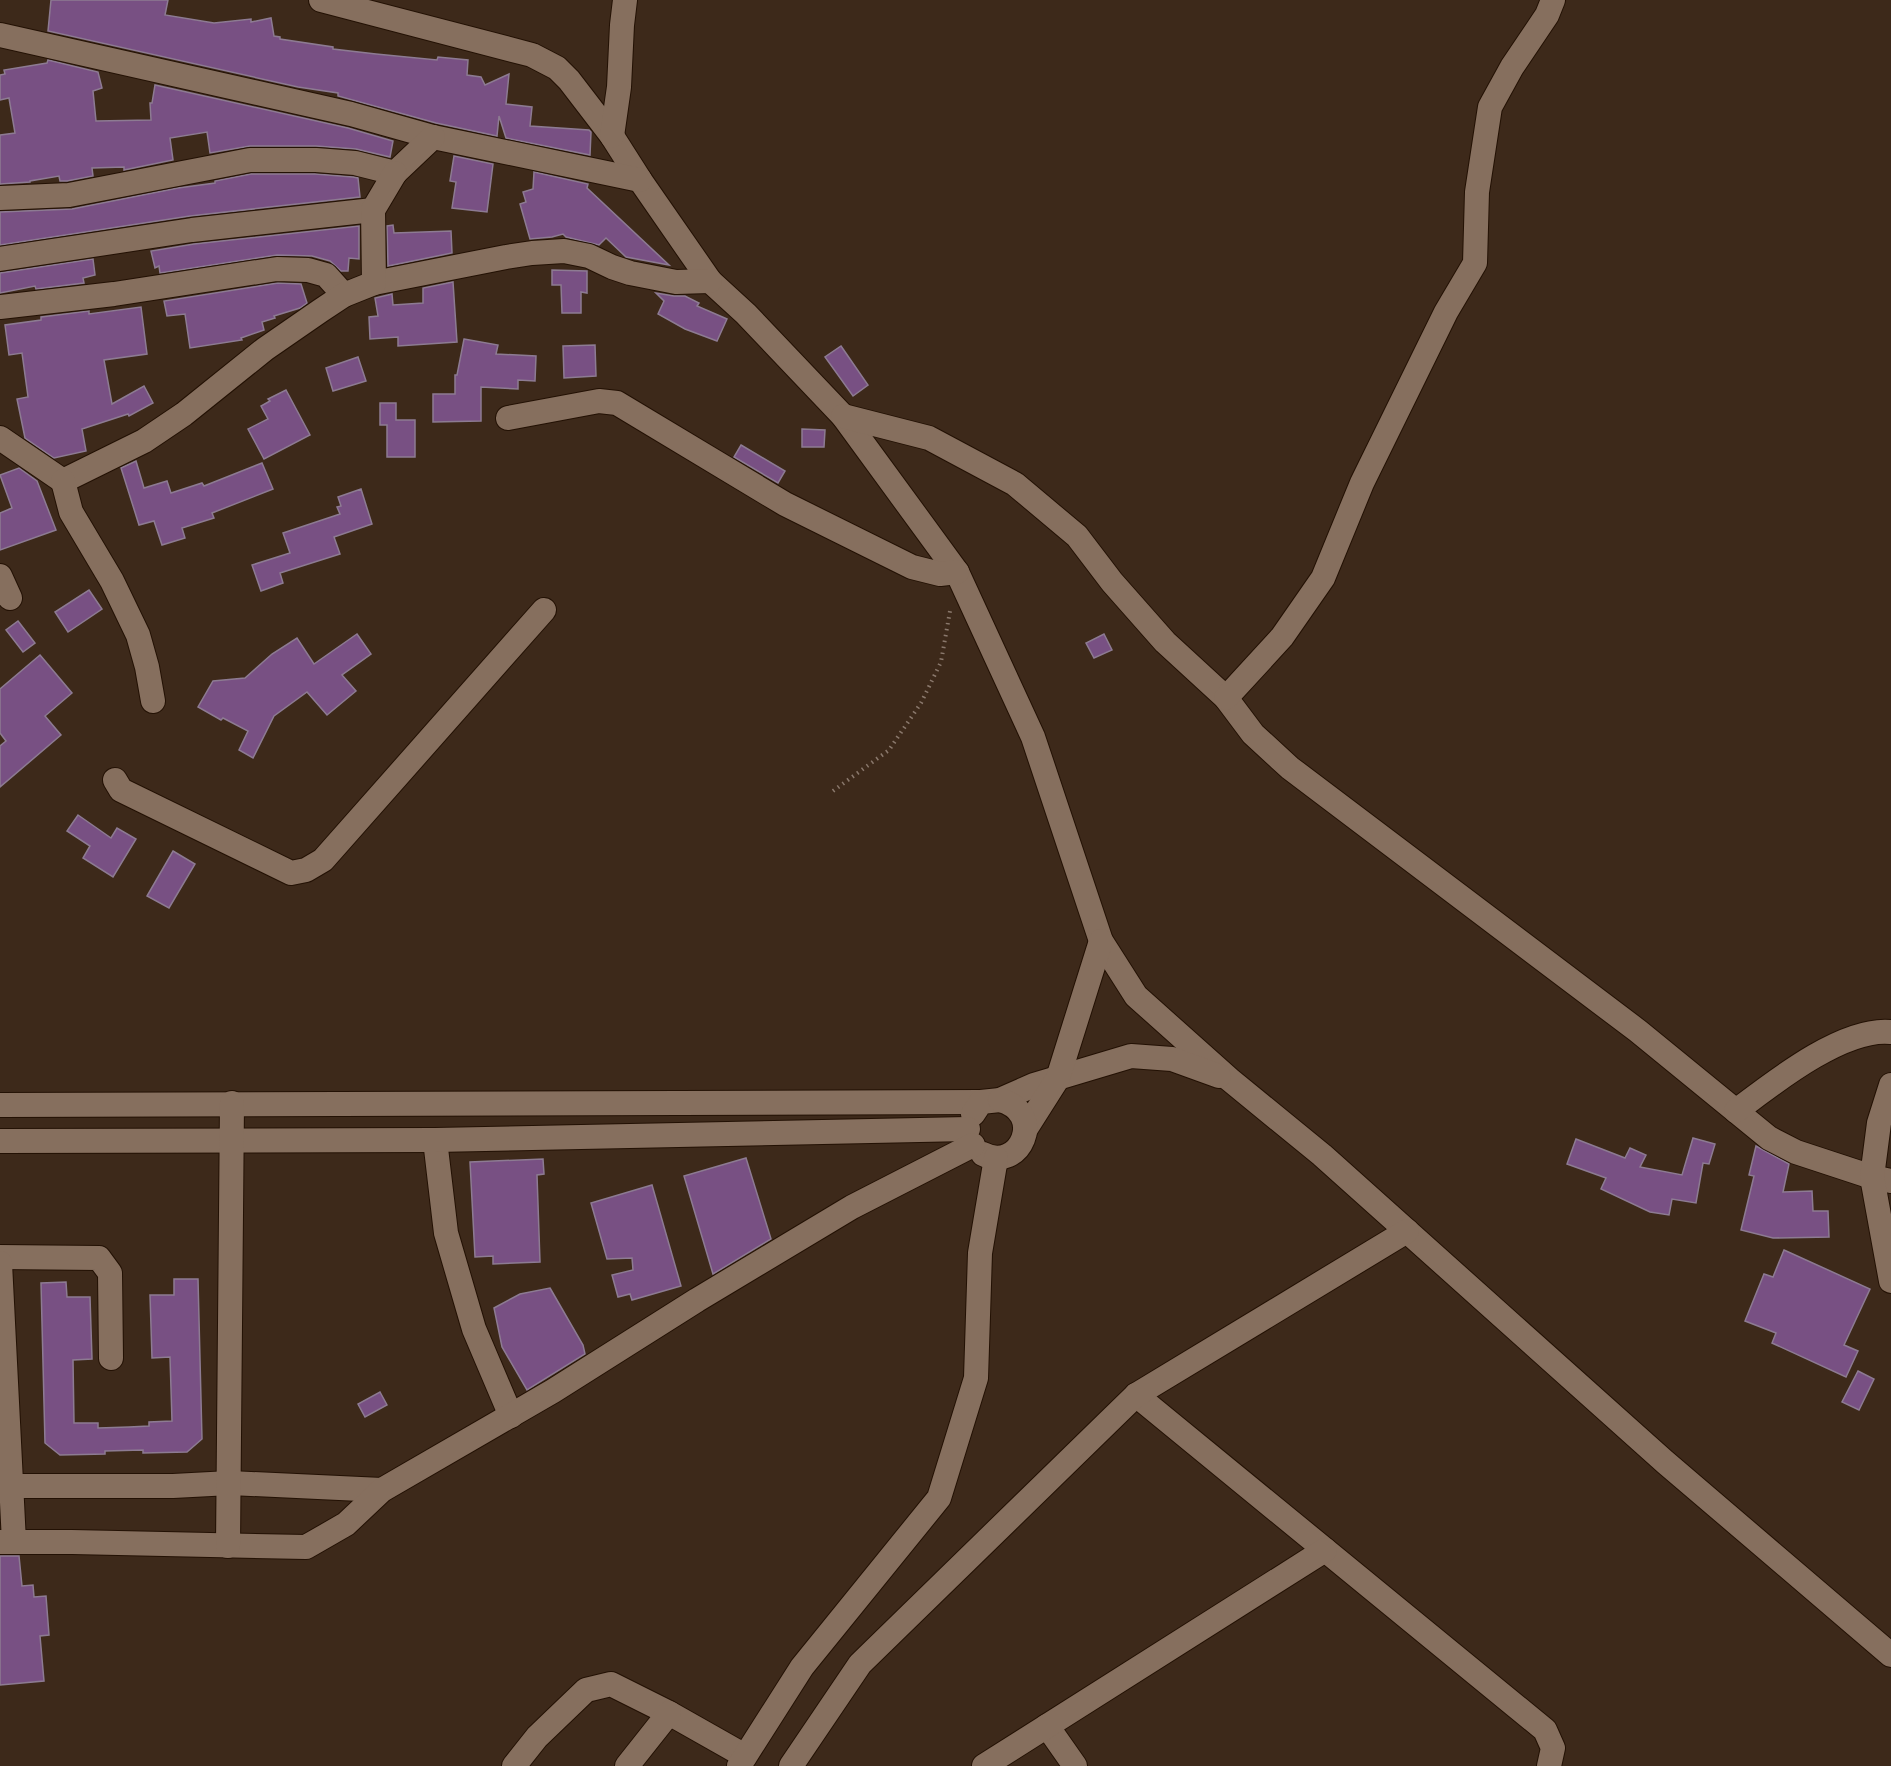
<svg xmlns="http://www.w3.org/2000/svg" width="1891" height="1766" viewBox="0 0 1891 1766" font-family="Manrope,sans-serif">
<rect width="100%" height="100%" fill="#3d291a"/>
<!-- building -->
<g fill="#785083" stroke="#8d7b92" stroke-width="1.5">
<polygon points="51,0 168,0 165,15 214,23 251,19 251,22 271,18 274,36 280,37 280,39 333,47 333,49 376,54 437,60 438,57 468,60 467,75 481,77 485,85 509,74 506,104 532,107 530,126 589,130 591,132 590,155 506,138 499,116 497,136 436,123 338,96 338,93 298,87 48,31"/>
<polygon points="48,60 98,72 102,88 93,91 96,121 151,120 150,103 152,103 155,85 348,128 393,141 390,157 356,149 316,146 250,146 210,153 207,132 170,138 173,160 124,170 124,167 92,168 93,176 67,181 60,181 59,176 30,181 30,182 0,184 0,135 15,133 9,98 0,100 0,75 5,74 4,70 47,63"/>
<polygon points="454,156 493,164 487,212 452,208 456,182 450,181"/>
<polygon points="534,172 588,184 587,188 669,265 626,257 606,238 599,245 566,237 563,234 552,237 530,239 520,204 526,202 523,192 533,189"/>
<polygon points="251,174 315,174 353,177 358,178 360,197 190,216 0,245 0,212 72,209 178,188 215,183 215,181"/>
<polygon points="393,225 394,233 451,231 452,253 388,266 387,226"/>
<polygon points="359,226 359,259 349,258 348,271 341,271 330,261 312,256 277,255 160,273 159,266 155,268 151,251 194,244"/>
<polygon points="93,259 95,275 83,278 84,283 36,289 35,286 0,293 0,273"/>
<polygon points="552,270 587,271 587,293 581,292 581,313 562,313 561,285 552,285"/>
<polygon points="453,282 457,342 398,346 398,337 370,339 369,317 378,316 375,298 392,294 393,305 423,303 423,288"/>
<polygon points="278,283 301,284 307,303 300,308 274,316 275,318 262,322 264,330 241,338 242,340 190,348 185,314 167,316 164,301"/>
<polygon points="656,293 674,296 685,296 699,303 697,306 727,319 717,341 685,329 658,314 664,301"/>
<polygon points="141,307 147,354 104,360 112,404 144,386 153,403 129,416 128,414 82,429 86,451 54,458 25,438 17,399 28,397 22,353 9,355 5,325 41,320 41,317 89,311 89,314"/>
<polygon points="464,339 498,345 496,354 536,356 535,381 518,380 518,389 481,387 481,421 433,422 433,394 455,394 455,375 457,375"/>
<polygon points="595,345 596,376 564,378 563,346"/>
<polygon points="841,346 868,385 853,396 825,357"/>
<polygon points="358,357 366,381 333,391 326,368"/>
<polygon points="286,390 310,435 264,459 248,429 268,419 261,406 270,401 268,399"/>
<polygon points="380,403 396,403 396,420 415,420 415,457 387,457 387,425 380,425"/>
<polygon points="802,429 825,430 824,447 802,447"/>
<polygon points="741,445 785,471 778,483 734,457"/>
<polygon points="136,461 144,488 167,481 171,493 202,483 204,486 262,463 273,489 212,513 214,518 182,528 185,538 162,545 154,521 139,525 121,468"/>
<polygon points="19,468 37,481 56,530 0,550 0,513 12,508 0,475"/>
<polygon points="361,489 372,524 334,537 340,554 280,573 283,583 261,591 252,565 290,553 283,533 340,514 337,507 341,506 338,497"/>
<polygon points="89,590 102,609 68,632 55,612"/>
<polygon points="18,621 35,643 23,652 6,630"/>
<polygon points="357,634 371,654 342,675 356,691 327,715 307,692 274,716 253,758 239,750 248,731 223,718 221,720 198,707 213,681 245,678 272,654 297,638 314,664"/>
<polygon points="1104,634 1112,650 1094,658 1086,643"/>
<polygon points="40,655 72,693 45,716 61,735 0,787 0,746 6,741 0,733 0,689"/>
<polygon points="78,815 111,838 117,828 136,839 113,877 83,858 90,846 67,831"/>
<polygon points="173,851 195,864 169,908 147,896"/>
<polygon points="1693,1138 1715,1144 1709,1164 1703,1163 1696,1203 1672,1199 1669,1215 1650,1212 1601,1189 1606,1178 1567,1164 1576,1139 1625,1158 1630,1148 1646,1155 1640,1167 1682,1175"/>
<polygon points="1756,1146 1789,1164 1783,1192 1812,1191 1813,1211 1828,1211 1829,1237 1773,1238 1741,1230 1754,1176 1749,1175"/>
<polygon points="746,1158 771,1239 713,1274 684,1176"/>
<polygon points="543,1159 544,1174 537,1175 540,1262 493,1264 493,1256 475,1257 470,1162"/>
<polygon points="652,1185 681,1286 632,1300 630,1294 618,1297 612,1275 633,1270 632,1258 607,1259 591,1203"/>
<polygon points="1784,1250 1870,1289 1844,1345 1858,1351 1846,1377 1772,1343 1776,1333 1745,1321 1764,1274 1773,1277"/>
<polygon points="174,1279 198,1279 202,1439 187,1452 143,1453 143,1450 105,1451 105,1454 60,1455 45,1443 41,1283 66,1282 67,1297 90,1297 92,1359 73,1360 74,1423 98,1423 98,1428 129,1427 149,1426 149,1422 172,1421 170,1357 152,1358 150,1295 174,1295"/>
<polygon points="550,1288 583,1345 585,1354 527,1390 502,1347 494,1308 520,1294"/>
<polygon points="1858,1371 1874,1379 1859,1410 1842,1402"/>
<polygon points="380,1392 387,1405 365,1417 358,1404"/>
<polygon points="0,1556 19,1556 22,1586 33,1585 34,1597 46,1596 49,1635 40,1636 44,1681 0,1685"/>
</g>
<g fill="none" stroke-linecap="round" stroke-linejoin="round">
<!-- minor casing -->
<g stroke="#231104" stroke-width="26">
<g id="minor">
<polyline points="321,0 532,55 557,68 569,80 612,136 640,180 710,281 746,314 843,416 957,572 1033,737 1101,941 1136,996 1229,1079 1322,1155 1665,1462 1891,1655"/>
<polyline points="0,35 351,114 433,137 640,180"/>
<polyline points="612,136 619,87 622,25 625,0"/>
<polyline points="0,198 69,195 250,160 316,160 355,163 395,173 433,137"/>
<polyline points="0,259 192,230 373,210"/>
<polyline points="374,283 506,257 532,253 564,251 589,256 612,267 630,273 676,282 710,281"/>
<polyline points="0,307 114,294 277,269 308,270 326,275 344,295"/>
<polyline points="843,416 929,438 1015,484 1077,536 1112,582 1165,642 1226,698 1253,734 1290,768 1638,1031 1769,1138 1796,1152 1872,1177 1891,1181"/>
<polyline points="508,418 599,401 617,403 785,504 912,567 940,574 957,572"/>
<polyline points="0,438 63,481 144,441 184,414 265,349 320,311 344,295 374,283 373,210 395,173"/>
<polyline points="63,481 71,512 112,581 138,635 147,667 153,701"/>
<polyline points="0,576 10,598"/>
<polyline points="1226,698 1282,637 1323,578 1362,483 1446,312 1475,263 1477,192 1490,107 1512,67 1547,15 1553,0"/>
<polyline points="115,780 121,790 291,873 306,870 323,860 544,610"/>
<polyline points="1891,1085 1879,1123 1872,1177 1891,1281"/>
<polyline points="0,1105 981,1102"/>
<path d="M1736,1111C1773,1083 1843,1027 1891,1032"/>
<polyline points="973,1114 981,1102 1000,1100 1034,1085 1131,1056 1172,1059 1219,1076"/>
<polyline points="1025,1130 1058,1078 1101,941"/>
<polyline points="435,1140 446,1233 474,1329 511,1416"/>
<polyline points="0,1141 435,1140 968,1129"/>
<path d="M983,1154C1020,1173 1047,1113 1000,1100"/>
<polyline points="0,1257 99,1258 110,1273 111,1358"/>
<polyline points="0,1263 14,1542"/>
<polyline points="1136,1395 1545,1730 1553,1748 1549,1766"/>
<polyline points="0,1486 173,1486 230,1483 382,1490"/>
<polyline points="0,1542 72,1542 306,1547 346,1524 382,1490 553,1391 697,1300 852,1207 973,1145"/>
<polyline points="228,1546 232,1103"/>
<polyline points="1047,1726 1075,1766"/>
<polyline points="514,1766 537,1737 586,1690 611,1684 669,1713 745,1756"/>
<polyline points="627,1766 669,1713"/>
<polyline points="739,1766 802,1667 939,1498 976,1378 980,1253 996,1158"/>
<polyline points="791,1766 860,1664 1136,1395 1407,1231"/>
<polyline points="984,1766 1325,1550"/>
</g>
</g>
<!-- path -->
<polyline stroke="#8a786c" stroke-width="4" stroke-dasharray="1.5 4.5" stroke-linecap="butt" points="833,791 889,750 921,703 941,662 950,611"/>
<!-- minor -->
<use href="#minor" stroke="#866f5e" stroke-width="24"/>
</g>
</svg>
